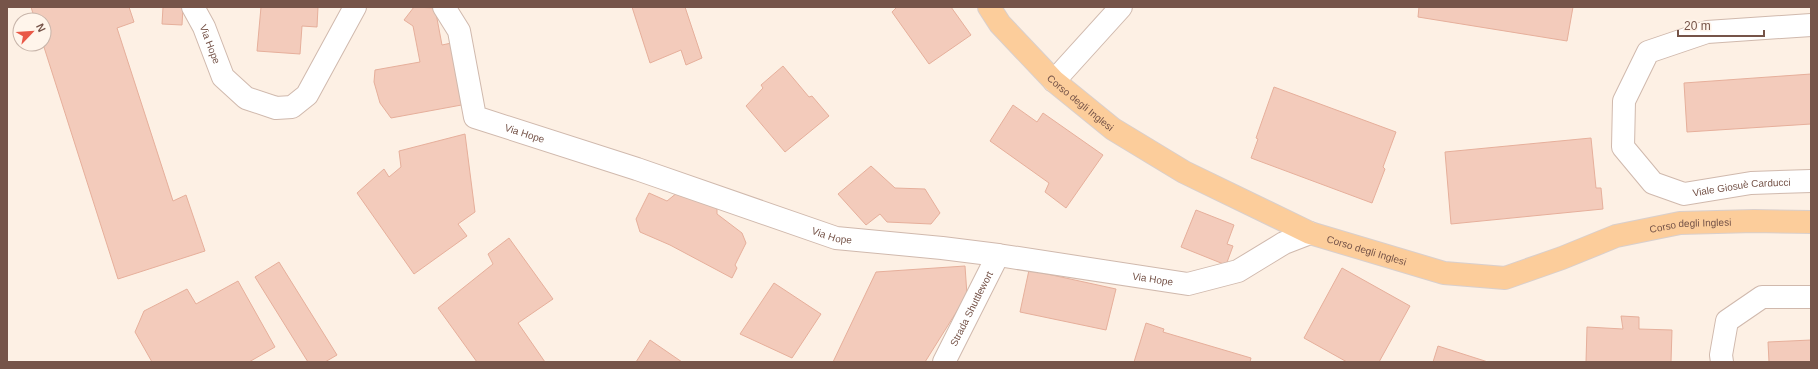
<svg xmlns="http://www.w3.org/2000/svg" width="1818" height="369" viewBox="0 0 1818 369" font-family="Helvetica,sans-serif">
<rect width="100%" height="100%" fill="#fdf0e4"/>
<!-- building -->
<g fill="#f3cbbb" stroke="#e6af9b">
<polygon points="31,7 129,7 134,22 117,28 173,201 186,195 205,251 118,279 43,44 44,20 35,20"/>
<polygon points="163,7 183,7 182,25 162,24"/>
<polygon points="261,7 318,7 317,27 302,26 300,54 257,51"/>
<polygon points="414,7 435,8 442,45 456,42 467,104 391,118 380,103 374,82 375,70 420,62 413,26 404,20"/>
<polygon points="632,7 685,7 702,58 686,65 681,50 650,63"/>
<polygon points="897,7 951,7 971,35 929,64 892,12"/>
<polygon points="1419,7 1573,7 1567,41 1418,17"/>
<polygon points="783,66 809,97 812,96 829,116 785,152 746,106 763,88 761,85"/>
<polygon points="1811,74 1811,124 1687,132 1684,83"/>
<polygon points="1274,87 1396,132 1383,167 1385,169 1372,203 1251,158 1258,139 1256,138"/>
<polygon points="1013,105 1037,122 1043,113 1103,155 1066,208 1045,192 1049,183 990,141"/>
<polygon points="465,134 475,212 458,224 467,236 414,274 357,193 384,169 389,177 401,167 399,151"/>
<polygon points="1591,138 1596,188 1601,188 1603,209 1451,224 1445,152"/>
<polygon points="871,166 895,188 925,189 940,213 931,224 887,222 880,214 866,225 838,194"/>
<polygon points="683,188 717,205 717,214 742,233 746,243 735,265 737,268 732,278 670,245 640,232 636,219 649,193 667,201"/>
<polygon points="1196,210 1234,225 1227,244 1233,246 1226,265 1181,247"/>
<polygon points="509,238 553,299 518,323 545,362 477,362 438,308 493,264 488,254"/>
<polygon points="279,262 337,355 325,362 308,362 255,277"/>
<polygon points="965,266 967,295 925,362 833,362 876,272"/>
<polygon points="1342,268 1410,306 1379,362 1347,362 1304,338"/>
<polygon points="1029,270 1116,289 1106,330 1020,312"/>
<polygon points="238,281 275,347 249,362 152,362 135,332 144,311 187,289 196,304"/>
<polygon points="774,283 821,314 792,358 740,334"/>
<polygon points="1621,316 1639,317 1639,329 1672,330 1671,362 1586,362 1587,327 1623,329"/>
<polygon points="1146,323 1164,329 1163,332 1251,358 1250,362 1134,362"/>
<polygon points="650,340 682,362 636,362"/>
<polygon points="1811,340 1811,362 1769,362 1768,342"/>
<polygon points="1438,346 1488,362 1433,362"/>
</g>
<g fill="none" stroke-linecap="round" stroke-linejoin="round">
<!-- minor casing -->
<g stroke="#d0b9ad" stroke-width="24">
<g id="minor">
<path id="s1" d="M193,7L204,27L223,77L246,98L276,108L292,107L307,95L355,7"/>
<path id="s2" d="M444,7L459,31L475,117L637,169L836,238L942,248L998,255L1188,284L1238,271L1284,243L1310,233"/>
<path id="s3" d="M1811,25L1707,32L1648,52L1624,101L1623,147L1653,183L1684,194L1751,183L1811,181"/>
<polyline points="1054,81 1121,7"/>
<path id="s4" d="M944,362L998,255"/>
<polyline points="1722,362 1721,355 1727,321 1762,297 1811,297"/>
</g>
</g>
<!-- major casing -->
<g stroke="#d9cfcc" stroke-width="24">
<g id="major">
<path id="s5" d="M989,7L1000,24L1054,81L1113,129L1184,172L1310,233L1444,273L1505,278L1562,258L1616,236L1680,223L1754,221L1811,222"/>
</g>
</g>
<!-- minor -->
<use href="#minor" stroke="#fff" stroke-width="22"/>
<!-- major -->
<use href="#major" stroke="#fccd9b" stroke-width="22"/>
</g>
<g text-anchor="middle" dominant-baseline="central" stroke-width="3" stroke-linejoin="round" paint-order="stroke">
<!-- street labels -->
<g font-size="10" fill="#765449" stroke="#fff5eb">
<text stroke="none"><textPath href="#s1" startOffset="41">Via Hope</textPath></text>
<text stroke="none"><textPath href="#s5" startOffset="133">Corso degli Inglesi</textPath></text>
<text stroke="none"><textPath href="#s2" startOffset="168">Via Hope</textPath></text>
<text stroke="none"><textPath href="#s3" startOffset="405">Viale Giosuè Carducci</textPath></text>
<text stroke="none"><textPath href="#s5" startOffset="793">Corso degli Inglesi</textPath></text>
<text stroke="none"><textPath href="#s2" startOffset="492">Via Hope</textPath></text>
<text stroke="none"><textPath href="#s5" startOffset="457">Corso degli Inglesi</textPath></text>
<text stroke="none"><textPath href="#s2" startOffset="816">Via Hope</textPath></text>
<text stroke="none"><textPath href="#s4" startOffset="60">Strada Shuttlewort</textPath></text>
</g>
</g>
<!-- border -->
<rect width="1818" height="369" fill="none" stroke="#765449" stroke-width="16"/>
<!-- north arrow -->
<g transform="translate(32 32) rotate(65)"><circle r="19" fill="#fff5eb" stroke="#c8b5aa"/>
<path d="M0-3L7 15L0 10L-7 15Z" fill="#e95847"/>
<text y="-6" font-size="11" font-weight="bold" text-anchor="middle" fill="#765449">N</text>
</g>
<!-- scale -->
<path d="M1678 30v6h86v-6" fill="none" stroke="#765449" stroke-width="2"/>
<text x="1684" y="30" font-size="12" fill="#765449" stroke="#fff5eb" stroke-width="3" paint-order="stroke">20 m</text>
</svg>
